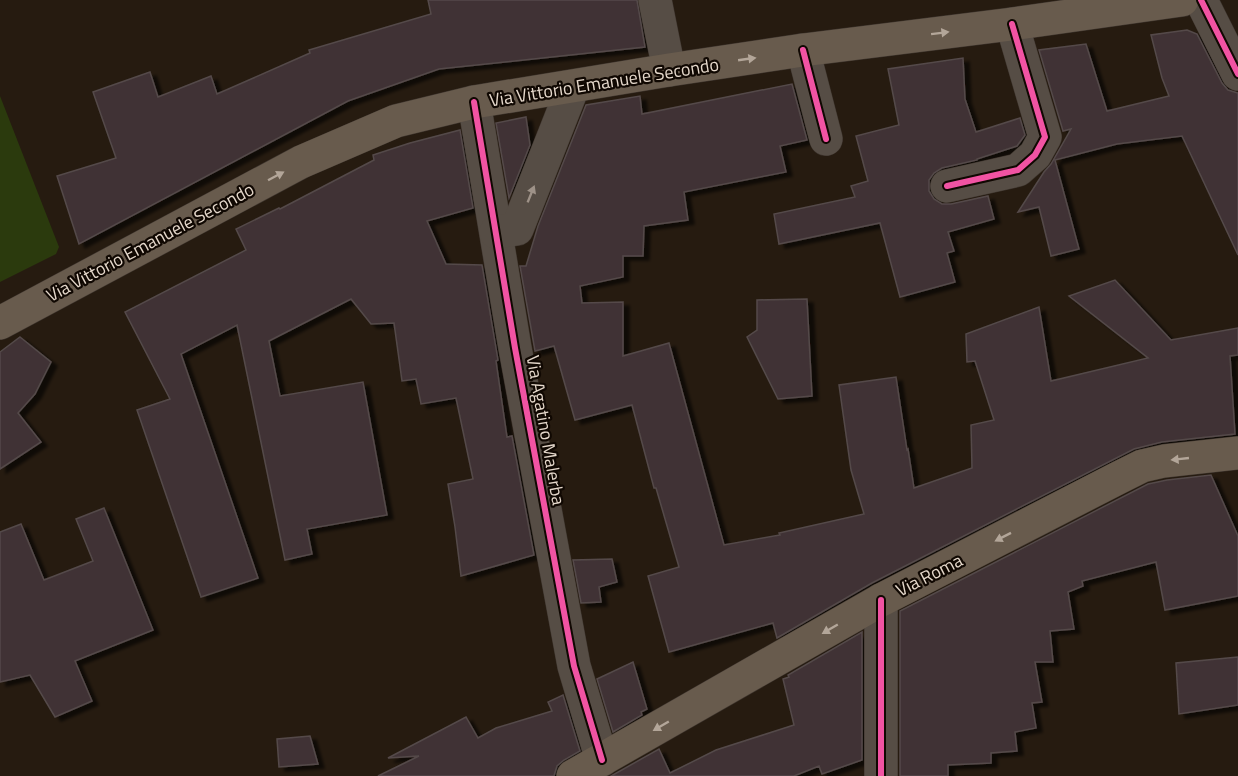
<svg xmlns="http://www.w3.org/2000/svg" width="1238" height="776" viewBox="0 0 1238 776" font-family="'Titillium Web',sans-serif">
<defs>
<filter id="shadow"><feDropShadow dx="6" dy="4" stdDeviation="1.5" flood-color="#0009"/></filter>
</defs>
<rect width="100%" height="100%" fill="#261b10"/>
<!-- green -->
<polygon fill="#2b3a0d" points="0,96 59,247 56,254 0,282"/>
<!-- building -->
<g fill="#403335" stroke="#544a4a" stroke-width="1.5" filter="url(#shadow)">
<polygon points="428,0 637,0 645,47 439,69 348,101 79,244 57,176 116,158 93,92 150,72 158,97 211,76 217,94 310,53 309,50 431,14"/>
<polygon points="1187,30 1197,34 1222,83 1228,90 1238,93 1238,255 1182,136 1117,144 1055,160 1079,249 1051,256 1039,207 1018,212 1044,172 1051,164 1071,129 1063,131 1039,50 1086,44 1107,111 1169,96 1162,78 1151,35"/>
<polygon points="963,58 965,99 976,132 1020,118 1025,135 1017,146 977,159 977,160 942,168 934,173 929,180 929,191 934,199 942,204 951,204 988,196 994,219 948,232 954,251 947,253 955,282 900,297 880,223 779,244 774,214 855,197 851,186 868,181 856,136 899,125 888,69"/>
<polygon points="792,84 807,140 780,146 786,172 684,192 688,220 644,226 643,256 623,256 623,277 580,286 582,303 623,302 623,356 669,343 724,545 780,535 779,533 864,514 851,470 839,385 896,377 907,450 908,449 914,488 972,468 971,425 994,420 975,361 967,362 966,334 1039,307 1051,381 1148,358 1069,296 1115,280 1171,340 1238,328 1238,355 1230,356 1235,434 1162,442 1134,449 872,583 777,638 773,623 669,652 648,576 679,567 656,488 654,488 632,405 575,420 554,346 535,351 520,266 526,266 538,226 586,105 640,96 642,114"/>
<polygon points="526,117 530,145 509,198 496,123"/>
<polygon points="460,130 473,208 427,221 446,264 482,265 498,360 496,361 507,437 512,436 534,555 461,576 455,527 448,484 473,479 456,398 421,404 416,379 402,381 394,323 371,324 351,299 269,341 280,396 363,382 387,515 307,529 312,554 285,560 237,325 181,354 258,578 201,597 137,410 170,399 125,312 246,250 236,229 279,208 280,209 374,160 373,155 410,143"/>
<polygon points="807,299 812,396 778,399 747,337 757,330 757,300"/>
<polygon points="20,337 51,362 35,394 18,413 41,442 0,469 0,352"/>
<polygon points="1211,475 1238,536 1238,596 1165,610 1156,562 1082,581 1083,586 1068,592 1074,629 1050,631 1053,662 1035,662 1042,702 1032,703 1036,728 1015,732 1017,751 991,753 991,763 948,765 948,776 900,776 900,611 1148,484 1167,480"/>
<polygon points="104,508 153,630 75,661 92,701 55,717 30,675 0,682 0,532 21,524 44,580 93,561 76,519"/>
<polygon points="612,559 617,582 599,587 601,602 581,603 573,560"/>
<polygon points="862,632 862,760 822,774 819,766 794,776 611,776 659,749 670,773 716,750 794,725 783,679 789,677 788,675"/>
<polygon points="1238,657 1238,705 1179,714 1176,663"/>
<polygon points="633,662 647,709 641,712 642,715 613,732 597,679"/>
<polygon points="563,695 580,751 564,760 557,766 554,776 378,776 419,756 388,758 466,717 478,738 496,728 552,711 548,702"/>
<polygon points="310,736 318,764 279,767 277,739"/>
</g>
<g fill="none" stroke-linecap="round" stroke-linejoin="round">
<!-- minor casing -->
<g stroke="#3e352e" stroke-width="34">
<g id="minor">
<polyline points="655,0 669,70"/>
<polyline points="1201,0 1238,74"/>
<polyline points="803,50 826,139"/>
<polyline points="474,102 515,348 574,666 602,760"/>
<polyline points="947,186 1018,170 1035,155 1045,137 1012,24"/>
<polyline points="496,232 517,229 573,87"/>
<polyline points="881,600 881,776"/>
</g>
</g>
<!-- major casing -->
<g stroke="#3e352e" stroke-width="34">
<g id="major">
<polyline points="0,323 301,162 396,121 474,102 669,70 803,50 1012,24 1182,0"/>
<polyline points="573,776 881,600 1118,478 1142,466 1164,461 1238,453"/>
</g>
</g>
<!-- minor -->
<use href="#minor" stroke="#564d45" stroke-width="33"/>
<!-- major -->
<use href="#major" stroke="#685b4d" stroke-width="33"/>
<!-- cycleway casing -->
<g stroke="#100802" stroke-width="10">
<g id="cycleway">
<polyline points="1201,0 1238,74"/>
<polyline points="803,50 826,139"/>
<polyline points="474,102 515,348 574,666 602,760"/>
<polyline points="947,186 1018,170 1035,155 1045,137 1012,24"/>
<polyline points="881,600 881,776"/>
</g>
</g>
<!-- cycleway -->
<use href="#cycleway" stroke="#f153a3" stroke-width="6"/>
</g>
<!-- one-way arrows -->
<defs><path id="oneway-solid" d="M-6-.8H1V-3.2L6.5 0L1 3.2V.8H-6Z" transform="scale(1.5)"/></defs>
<g fill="#b3a699">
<use href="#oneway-solid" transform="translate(940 33) rotate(-7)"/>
<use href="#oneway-solid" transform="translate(747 59) rotate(-8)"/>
<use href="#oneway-solid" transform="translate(276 176) rotate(-28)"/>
<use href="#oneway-solid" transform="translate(1180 459) rotate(174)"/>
<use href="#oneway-solid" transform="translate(1003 537) rotate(153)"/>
<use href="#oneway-solid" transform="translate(830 629) rotate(150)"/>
<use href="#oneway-solid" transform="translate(661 726) rotate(150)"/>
</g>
<use fill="#9e9288" href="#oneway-solid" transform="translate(531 194) rotate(-68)"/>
<g text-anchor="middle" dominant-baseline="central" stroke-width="4.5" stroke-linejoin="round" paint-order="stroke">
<!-- street labels -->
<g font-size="18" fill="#e5d8cb" stroke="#100802">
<text transform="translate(604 82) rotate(-9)">Via Vittorio Emanuele Secondo</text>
<text transform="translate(150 242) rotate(-28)">Via Vittorio Emanuele Secondo</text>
<text transform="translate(546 430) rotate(80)">Via Agatino Malerba</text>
<text transform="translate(929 575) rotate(-27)">Via Roma</text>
</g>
</g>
</svg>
